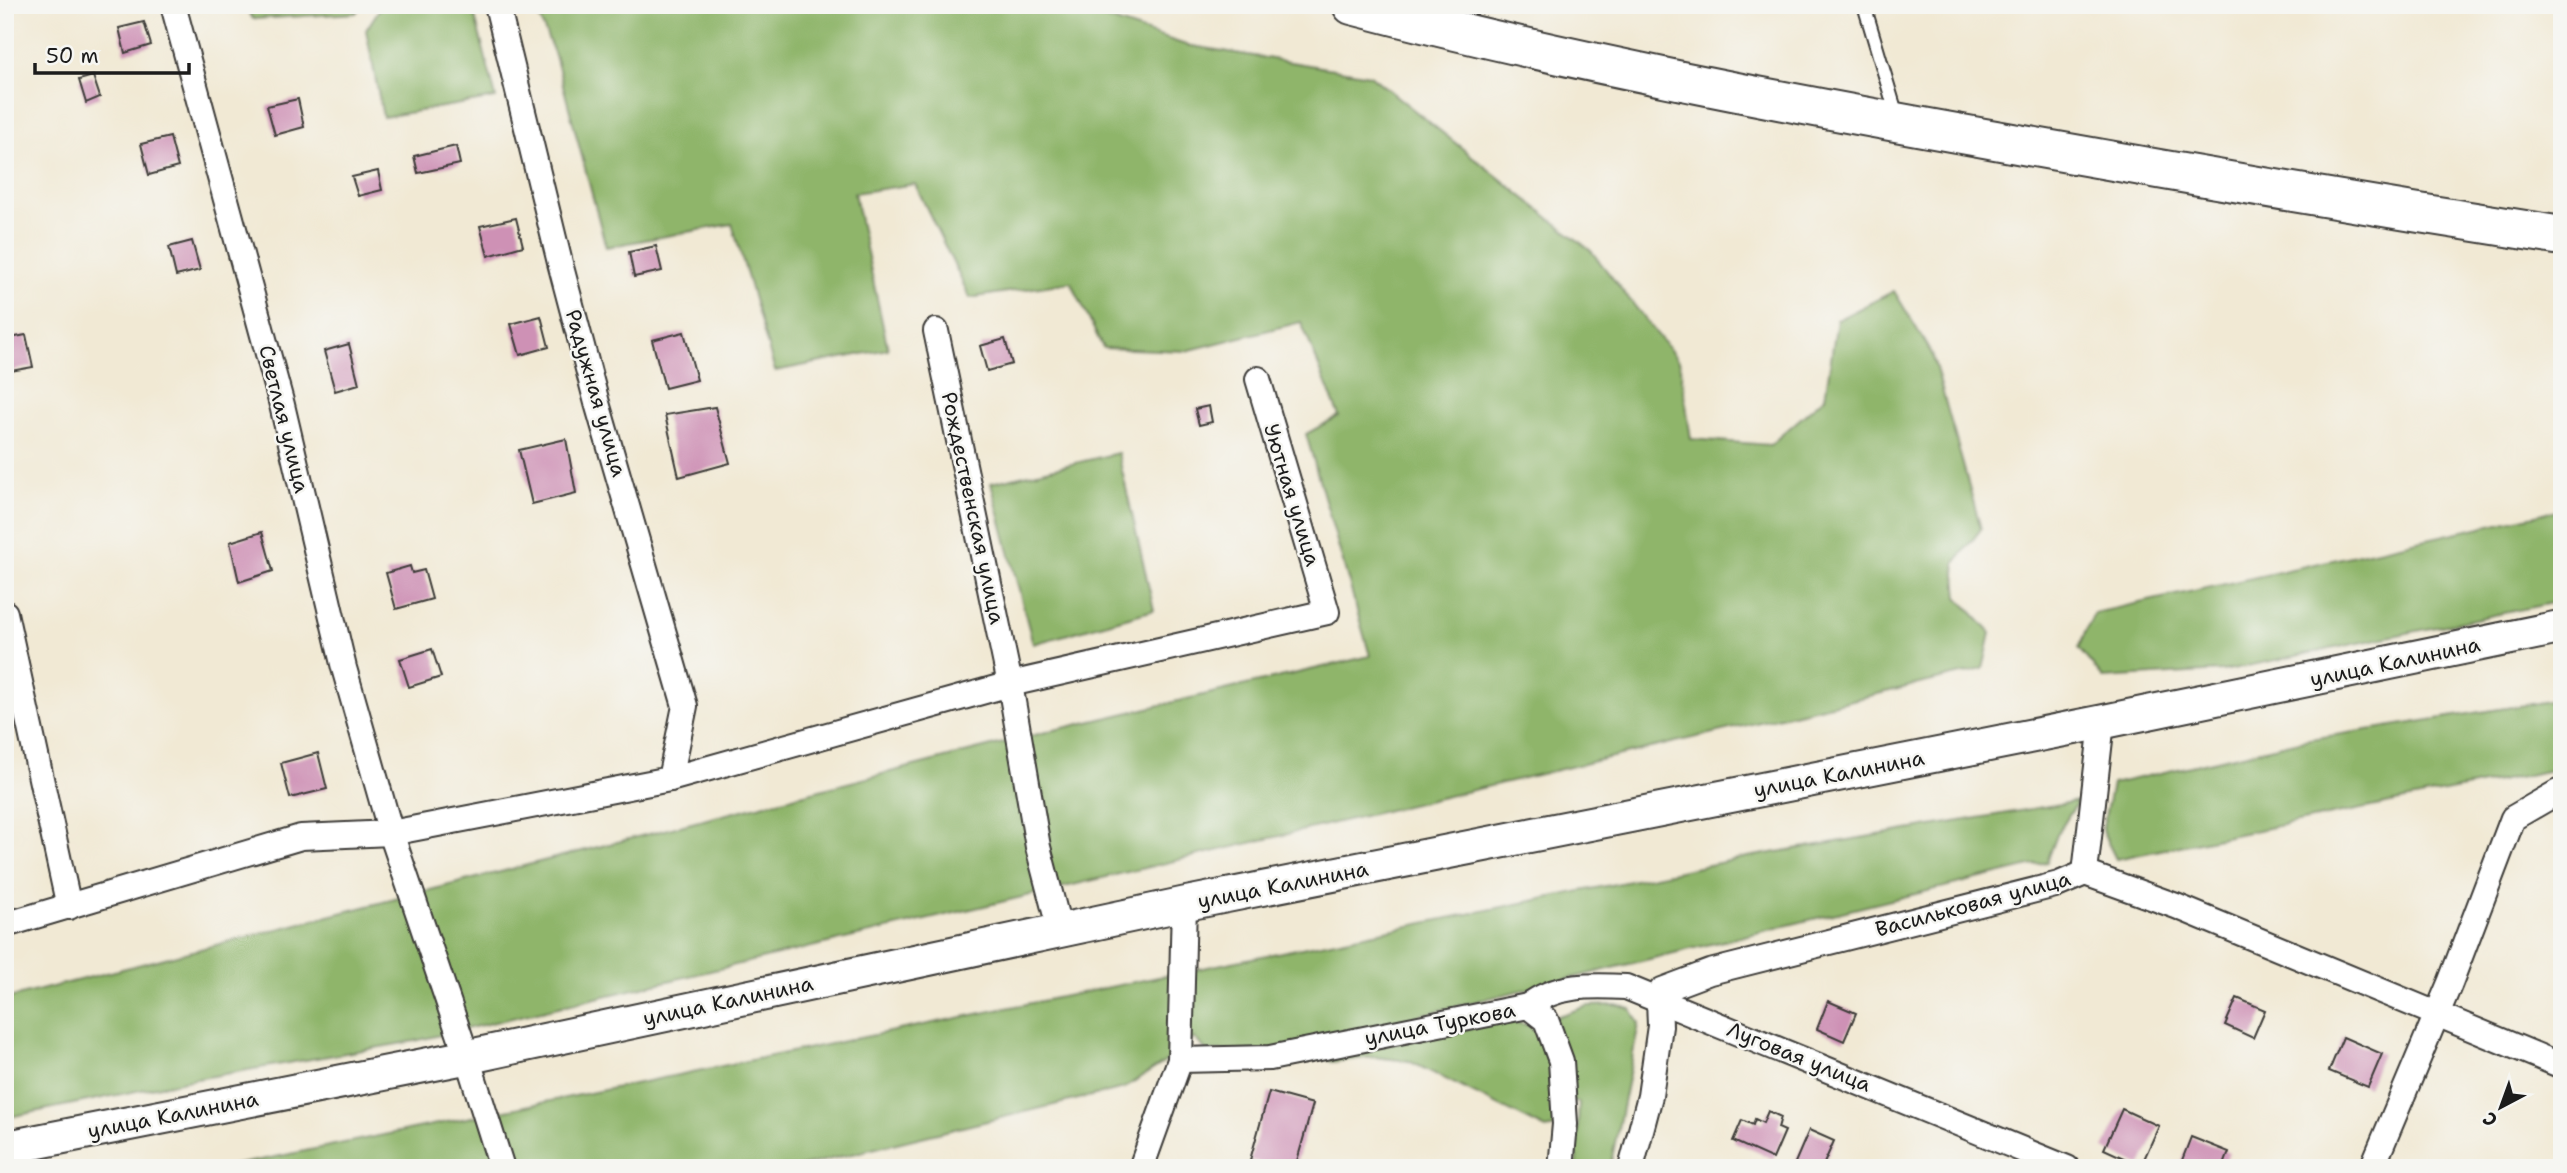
<svg xmlns="http://www.w3.org/2000/svg" width="2567" height="1173" viewBox="0 0 2567 1173" font-family="'Shantell Sans',sans-serif">
<rect width="100%" height="100%" fill="#f6f6f2"/>
<filter id="ink" filterUnits="userSpaceOnUse"><feTurbulence type="fractalNoise" baseFrequency=".0143" numOctaves="2"/><feDisplacementMap in="SourceGraphic" scale="14" xChannelSelector="R" yChannelSelector="G"/><feConvolveMatrix kernelMatrix="1 2 1 2 8 2 1 2 1" color-interpolation-filters="sRGB"/></filter>
<filter id="wash" filterUnits="userSpaceOnUse"><feTurbulence type="fractalNoise" baseFrequency=".00686" numOctaves="4" result="noise"/><feDisplacementMap in="SourceGraphic" scale="28" xChannelSelector="R" yChannelSelector="G"/><feGaussianBlur stdDeviation="1.57" result="paint"/><feColorMatrix in="noise" values="0 0 0 0 0 0 0 0 0 0 0 0 0 0 0 0 0 1.4 0 .05"/><feComposite in="paint" operator="in"/></filter>
<g filter="url(#wash)">
<rect width="100%" height="100%" fill="#f1e9d4"/>
<!-- forest -->
<g fill="#8fb56b" stroke="#566844" stroke-width="2">
<polygon points="244,5 362,5 356,13 253,19"/>
<polygon points="382,5 472,5 496,98 383,117 366,30"/>
<polygon points="534,5 1065,5 1186,45 1370,75 1591,251 1680,363 1691,439 1770,445 1825,397 1837,320 1894,291 1932,354 1981,529 1955,563 1958,597 1991,633 1983,669 415,1041 185,1081 5,1118 5,999 1054,730 1370,656 1306,434 1339,416 1301,322 1186,351 1103,348 1071,282 970,298 915,184 854,193 888,349 775,371 732,224 606,247 555,55"/>
<polygon points="1118,453 1154,610 1033,644 991,483"/>
<polygon points="2562,509 2562,601 2223,671 2103,678 2078,648 2094,613"/>
<polygon points="2562,699 2562,768 2116,859 2102,831 2112,784 2304,740"/>
<polygon points="2078,801 2057,835 2047,862 1273,1051 1207,1051 1194,1038 1168,1060 1124,1088 798,1167 221,1168 1748,857"/>
<polygon points="1616,1005 1631,1009 1639,1024 1610,1168 1576,1168 1579,1103 1570,1099 1555,1017 1588,1006"/>
<polygon points="1505,1021 1528,1025 1547,1041 1556,1127 1546,1129 1409,1061 1374,1057 1332,1062 1324,1058"/>
</g>
<g id="blocks">
<!-- building -->
<g fill="#ce91b5">
<polygon points="144,22 151,45 125,53 119,28"/>
<polygon points="93,76 100,97 86,103 79,80"/>
<polygon points="298,99 304,127 275,135 267,106"/>
<polygon points="170,137 178,167 149,175 141,144"/>
<polygon points="456,146 460,164 418,173 414,156"/>
<polygon points="378,171 382,190 358,196 352,177"/>
<polygon points="516,218 523,246 488,256 480,226"/>
<polygon points="192,241 200,270 176,276 169,247"/>
<polygon points="656,246 662,271 634,277 629,252"/>
<polygon points="541,316 549,347 520,355 511,324"/>
<polygon points="684,332 697,380 665,388 652,340"/>
<polygon points="26,335 33,367 5,372 5,339"/>
<polygon points="1005,339 1012,364 987,371 980,346"/>
<polygon points="349,344 359,384 335,391 324,351"/>
<polygon points="1209,406 1212,422 1199,425 1195,409"/>
<polygon points="715,407 730,463 679,477 665,415"/>
<polygon points="566,439 576,493 532,504 519,450"/>
<polygon points="262,532 273,571 239,582 230,542"/>
<polygon points="410,566 412,573 424,570 432,599 396,609 386,573"/>
<polygon points="432,649 441,677 409,687 400,659"/>
<polygon points="318,753 327,789 290,798 281,763"/>
<polygon points="2237,998 2265,1010 2253,1038 2225,1025"/>
<polygon points="1828,1001 1856,1013 1844,1041 1817,1029"/>
<polygon points="2343,1037 2382,1054 2368,1087 2329,1071"/>
<polygon points="1269,1092 1313,1104 1295,1168 1278,1168 1250,1160"/>
<polygon points="2122,1109 2159,1126 2141,1166 2104,1149"/>
<polygon points="1768,1111 1781,1117 1778,1128 1785,1131 1773,1159 1733,1141 1742,1120 1753,1125 1755,1119 1763,1123"/>
<polygon points="1809,1130 1834,1141 1822,1168 1799,1168 1794,1165"/>
<polygon points="2191,1137 2229,1152 2223,1168 2179,1168"/>
</g>
</g>
</g>
<g filter="url(#ink)">
<use href="#blocks" fill-opacity="0" stroke="#3c3b38" stroke-width="2"/>
<g fill="none" stroke-linecap="round" stroke-linejoin="round">
<!-- lane casing -->
<g stroke="#3c3b38" stroke-width="16">
<polyline id="lane" points="1864,5 1897,116"/>
</g>
<!-- street casing -->
<g stroke="#3c3b38" stroke-width="28">
<g id="street">
<polyline points="173,5 282,405 344,668 391,833 467,1057 502,1168"/>
<polyline points="497,5 560,263 597,403 685,706 670,779"/>
<polyline points="936,331 1010,684 1038,847 1060,931"/>
<polyline points="5,613 69,907"/>
<polyline points="2085,873 2102,722"/>
<polyline points="5,925 301,837 391,833 670,779 1010,684 1327,612 1258,379"/>
<path d="M1528,1006C1556,984 1592,985 1626,987L2067,1168"/>
<polyline points="1180,1060 1270,1058 1528,1006 1546,1020 1561,1061 1565,1124 1561,1168"/>
<polyline points="1141,1168 1180,1060 1184,904"/>
<polyline points="1631,1168 1650,1096 1660,1026 1659,999 1662,990 1710,972 2059,884 2085,873 2176,906 2562,1066"/>
<polyline points="2372,1168 2450,983 2513,818 2558,792 2562,792"/>
</g>
</g>
<!-- secondary casing -->
<g stroke="#3c3b38" stroke-width="37">
<polyline id="secondary" points="5,1148 467,1057 1184,904 2102,722 2562,627"/>
</g>
<!-- primary casing -->
<g stroke="#3c3b38" stroke-width="42">
<path id="primary" d="M1352,5C1570,62 1791,104 2012,143C2195,176 2378,207 2562,236"/>
</g>
<!-- lane -->
<use href="#lane" stroke="#fff" stroke-width="12"/>
<!-- street -->
<use href="#street" stroke="#fff" stroke-width="24"/>
<!-- secondary -->
<use href="#secondary" stroke="#fff" stroke-width="33"/>
<!-- primary -->
<use href="#primary" stroke="#fff" stroke-width="38"/>
</g>
</g>
<g text-anchor="middle" dominant-baseline="central" stroke-width="5" stroke-linejoin="round" paint-order="stroke">
<!-- street labels -->
<g font-size="21" fill="#1c1c1c" stroke="#f6f6f2">
<text transform="translate(596 393) rotate(74)">Радужная улица</text>
<text transform="translate(284 419) rotate(76)">Светлая улица</text>
<text transform="translate(1292 495) rotate(73)">Уютная улица</text>
<text transform="translate(973 508) rotate(78)">Рождественская улица</text>
<text transform="translate(2395 662) rotate(-12)">улица Калинина</text>
<text transform="translate(1839 774) rotate(-11)">улица Калинина</text>
<text transform="translate(1283 885) rotate(-11)">улица Калинина</text>
<text transform="translate(1973 904) rotate(-15)">Васильковая улица</text>
<text transform="translate(728 1001) rotate(-12)">улица Калинина</text>
<text transform="translate(1440 1024) rotate(-11)">улица Туркова</text>
<text transform="translate(1799 1057) rotate(22)">Луговая улица</text>
<text transform="translate(173 1115) rotate(-11)">улица Калинина</text>
</g>
</g>
<!-- margin -->
<rect width="2567" height="1173" fill="none" stroke="#f6f6f2" stroke-width="28"/>
<!-- north arrow -->
<g transform="translate(2501 1107) rotate(221)" stroke="#f6f6f2" stroke-width="5" paint-order="stroke">
<path d="M0-5L12 26L0 18L-12 26Z" fill="#1c1c1c"/>
<text y="-10" font-size="19" font-weight="bold" text-anchor="middle" fill="#1c1c1c">С</text>
</g>
<!-- scale -->
<path d="M35 63v10h154v-10" fill="none" stroke="#1c1c1c" stroke-width="3.5"/>
<text x="46" y="63" font-size="21" fill="#1c1c1c" stroke="#f6f6f2" stroke-width="5" paint-order="stroke">50 m</text>
</svg>
